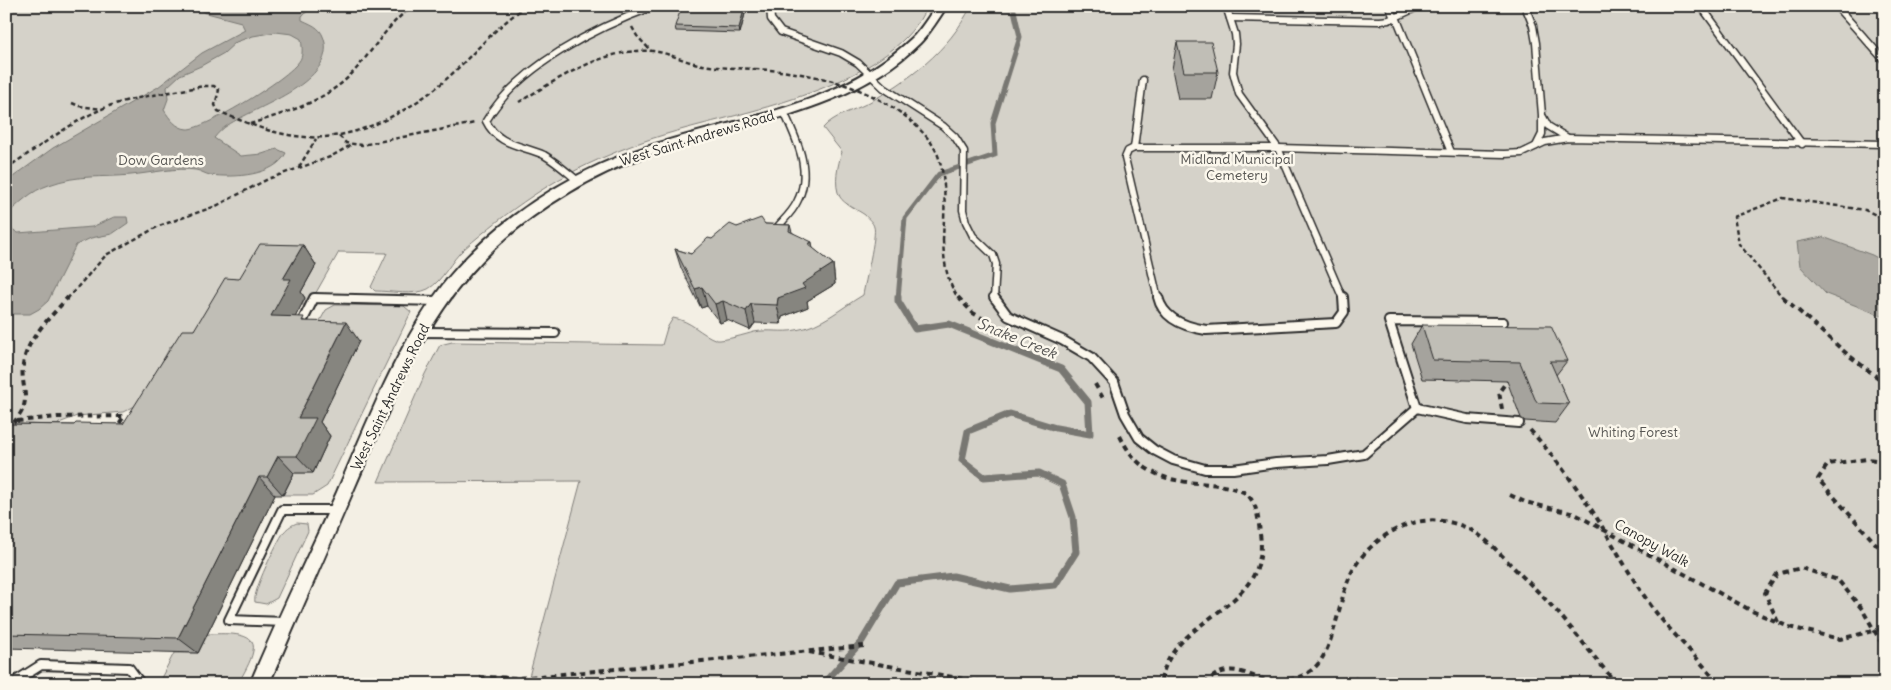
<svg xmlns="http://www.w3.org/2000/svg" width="1891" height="690" viewBox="0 0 1891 690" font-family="Delius,sans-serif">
<rect width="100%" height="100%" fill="#f3efe4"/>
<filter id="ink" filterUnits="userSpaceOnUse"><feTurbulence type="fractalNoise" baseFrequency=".02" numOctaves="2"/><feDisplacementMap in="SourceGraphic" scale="10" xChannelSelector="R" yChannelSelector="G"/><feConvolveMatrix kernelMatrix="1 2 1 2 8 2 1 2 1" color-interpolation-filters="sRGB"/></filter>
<g filter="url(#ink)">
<!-- green -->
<g fill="#d5d2c9" stroke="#807e7a">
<path d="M6,6H927C896,79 768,107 699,125C668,133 638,142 609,155C553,178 509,210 464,249C451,260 443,281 428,289C414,296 391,291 375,291L371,287L387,253L339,252L309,305H302L305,299L179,339L170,347L139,404L123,412L77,416L59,423L45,443L6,442Z"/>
<path d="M971,6H1885V684H527L581,481L378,482L425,374L440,345L452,342L662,345L667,328L673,318C692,321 700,334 717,340C723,341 747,334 754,332C769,329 782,333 796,330C822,326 841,308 863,295C865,283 877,234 874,227C873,222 868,219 865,215C858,210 844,204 840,197C833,185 838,164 842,152L823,128C833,116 852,111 866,104C908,81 949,51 971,6Z"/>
<polygon points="335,305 404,306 411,312 327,486 313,495 283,495 294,473 313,473 330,436 313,436 358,341 316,328 326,310"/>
<path d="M297,523L307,524L308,531L277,598L266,604L255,602C252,592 277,542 284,532C288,527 292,525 297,523Z"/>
<path d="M208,634C220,634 258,630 253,651C251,662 243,674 238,684H158L174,653H198Z"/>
</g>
<!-- water -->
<g fill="#aca9a2" stroke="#787772" fill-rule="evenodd">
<path d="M207,6H313L302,16V20C315,26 322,28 325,43C331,84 255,107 228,125C223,128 218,133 214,138L241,156L262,154L277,149L286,153C275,176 234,178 210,175C205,174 201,171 196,170C177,167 151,173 131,175C101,178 79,174 49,185C31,191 19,203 6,216V182L53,148L158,87L202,53L245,30L241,22L203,12ZM276,32L292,34L301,39C302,45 303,52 301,58C295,75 204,130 187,129C176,128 170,119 164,110L168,99L167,87L180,75L201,66L224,53L236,42L253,36Z"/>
<polygon points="114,217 127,217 128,223 112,234 91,238 76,245 48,301 39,309 30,314 6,314 6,225 18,233 92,227"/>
<polygon points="1823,237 1872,255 1885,262 1885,317 1826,294 1800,266 1797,242"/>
</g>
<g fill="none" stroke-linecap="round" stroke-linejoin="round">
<!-- stream-far1 -->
<polyline stroke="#787772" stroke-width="5" points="898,299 905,218 939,174 995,155 993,123 1020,37 1013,6"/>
<!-- stream -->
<polyline stroke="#787772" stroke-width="7" points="823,684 862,641 897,583 953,576 1010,589 1055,585 1076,552 1073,517 1062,484 1039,473 984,477 962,460 968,431 1010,414 1056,428 1090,434 1088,402 1061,369 949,324 915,329 898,301 898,297"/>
<!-- lane-far1 casing -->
<g stroke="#2b2b2b" stroke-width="9">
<g id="lane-far1">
<polyline points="770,6 771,19 781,32 841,53 858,63 884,88 943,126 955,137 964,151 963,210 966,222 973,236 993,255 996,264 994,299"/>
<polyline points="1226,6 1235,34 1236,44 1233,72 1239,94 1278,148"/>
<polyline points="1389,6 1394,18"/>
<polyline points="1525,6 1533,26 1536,43 1542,115 1542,134 1536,146"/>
<polyline points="1701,6 1802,144"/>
<polyline points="1836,6 1885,61"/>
<polyline points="1396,17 1451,152"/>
<polyline points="1230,18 1380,21 1389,20 1420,6"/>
<polyline points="1543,117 1548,126 1568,138"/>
<polyline points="1134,148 1143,80"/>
<polyline points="1278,148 1504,154 1522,153 1545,142 1568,138 1885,144"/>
<polyline points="1278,148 1343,299"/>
<path d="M578,181C567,172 556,162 544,155C522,145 498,146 486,121C518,66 597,27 655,6"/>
<path d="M775,230C782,221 792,213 797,202C813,172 797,140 784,112"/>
<polyline points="314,299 337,299"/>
<polyline points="1158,299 1125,158 1128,151 1134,148 1278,148"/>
</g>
</g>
<!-- lane casing -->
<g stroke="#2b2b2b" stroke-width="12">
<g id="lane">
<polyline points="994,297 1008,316 1062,340 1091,357 1114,382 1125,414 1139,438 1154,450 1173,460 1205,469 1233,469 1276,463 1328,460 1364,454 1417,408 1467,419 1519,423"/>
<path d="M1158,297C1163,319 1186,327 1206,330L1336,323L1344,312L1343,297"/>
<polyline points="303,320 314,298 438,301"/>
<polyline points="420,332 555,333"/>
<polyline points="1417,408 1389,321 1503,322"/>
<polyline points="287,622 229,620 282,510 337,510"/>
<polyline points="11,684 41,665 129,668 141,684"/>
</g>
</g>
<!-- street casing -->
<g stroke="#2b2b2b" stroke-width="4">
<path id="street" d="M936,6H947C939,18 930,33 920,43C846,116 736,123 644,157C618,166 593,178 570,192C445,266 412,357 357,482C328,550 298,617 269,684H250C277,619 308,556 337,492C368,422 395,348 442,286C482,234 540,192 599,165C701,119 826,119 911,39C921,30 928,17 936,6Z"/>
</g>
<!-- path-far1 -->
<g stroke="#2b2b2b" stroke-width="2.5" stroke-dasharray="4.5 3" stroke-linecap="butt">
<polyline points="632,27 637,36 651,51"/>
<path d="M519,102C558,79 605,47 653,51C669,53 683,61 698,64C716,68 736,68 755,69"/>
<polyline points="72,103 79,106 102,109"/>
<path d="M250,124C289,112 330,100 357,68C376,46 389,23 413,6"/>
<polyline points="339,136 346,143 362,145 475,123"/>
<polyline points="299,167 316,139"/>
<path d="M6,168C41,147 73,119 112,105C137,96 176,92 203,86H214L219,90L215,105L218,111C246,123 274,135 305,137C354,141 407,113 443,82C472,57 494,27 527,6"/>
<path d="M943,240C944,261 946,281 959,299"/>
<polyline points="67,299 106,255 159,226 216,206 268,179 330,157 353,144"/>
<polyline points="1784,299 1739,244 1734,217 1783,198 1865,210 1885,219"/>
</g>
<!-- path -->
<g stroke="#2b2b2b" stroke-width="4" stroke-dasharray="5.5 4.5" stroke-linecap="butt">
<polyline points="958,297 973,313 999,328"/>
<polyline points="1783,297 1847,354 1885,383"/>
<polyline points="1095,384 1104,400"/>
<polyline points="1502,409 1499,392 1507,381"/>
<polyline points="17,421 57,417 124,416 117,427"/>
<path d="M6,430C41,399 15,389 25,356C32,333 53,315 68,297"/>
<path d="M1530,430C1553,455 1574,483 1593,512C1615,546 1633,583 1658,615C1677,639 1700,659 1718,684"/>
<path d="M1120,436C1127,450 1135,462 1149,470C1178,488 1212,479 1241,491C1247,493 1251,498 1254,504C1258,513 1259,524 1260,534C1269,594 1209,610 1177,647C1168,658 1163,670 1160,684"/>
<polyline points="1885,461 1867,459 1828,464 1818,479 1885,554"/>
<polyline points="1510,495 1525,502 1575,514 1752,611 1789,627 1840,639 1885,628"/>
<polyline points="1778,622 1765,593 1777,574 1801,568 1838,580 1862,609 1885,649"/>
<polyline points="809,652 993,684"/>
<polyline points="480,677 519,678 865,646"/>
<path d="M1204,684C1211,678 1217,672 1227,671C1237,669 1247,674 1256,677C1275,683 1297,682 1313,669C1336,650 1338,595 1354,568C1364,551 1381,536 1399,528C1420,518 1443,518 1465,527C1485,536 1499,553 1514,568C1529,583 1545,598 1559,614C1579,637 1597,661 1617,684"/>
</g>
<!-- lane-far1 -->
<use href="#lane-far1" stroke="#fbf7ec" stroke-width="6"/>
<!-- lane -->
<use href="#lane" stroke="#fbf7ec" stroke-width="8"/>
<!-- street -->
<use href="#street" fill="#fbf7ec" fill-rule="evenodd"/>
<!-- path-bridge -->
<path stroke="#2b2b2b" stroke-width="2.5" stroke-dasharray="4.5 3" stroke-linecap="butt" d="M755,69C809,72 861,83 905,116C918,127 930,138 937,153C948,180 944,212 943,240"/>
</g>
<!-- wall -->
<g fill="#a5a39d" stroke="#2b2b2b">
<polygon points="747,6 740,33 676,31 675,26"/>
<polygon points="1177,42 1218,72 1212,99 1178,99 1172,69"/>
<polygon points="765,224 790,225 792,232 833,264 835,284 807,301 808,307 782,317 781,324 755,323 750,330 727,320 720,323 707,306 701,308 681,268 675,249 691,254 712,239 737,227"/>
<polygon points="303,245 316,265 301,292 305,298 295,317 359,341 320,422 330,436 313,473 294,473 283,495 275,495 198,653 6,648 6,424 74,425 123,424 194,330 239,279"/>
<polygon points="1422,325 1567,361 1556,375 1569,404 1555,423 1525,421 1521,418 1507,381 1422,379 1411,344"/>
<polygon points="1355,677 1369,684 1350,684"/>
</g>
<!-- shaded-wall -->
<g fill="#86857f" stroke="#2b2b2b">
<polygon points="745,6 747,6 740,33 739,28"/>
<polygon points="812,242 815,261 808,244"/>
<polygon points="303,245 316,265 301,292 305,298 286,335 271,316 283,279"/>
<polygon points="833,264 835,284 807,301 808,307 782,317 781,324 777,305 778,298"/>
<polygon points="702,287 707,306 701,308 695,289"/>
<polygon points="723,301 727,320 720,323 715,304"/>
<polygon points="751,304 755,323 750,330 746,311"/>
<polygon points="346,322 359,341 320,422 330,436 313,473 297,456 298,418"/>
<polygon points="278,456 294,473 283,495 267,477"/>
<polygon points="259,477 275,495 198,653 178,638"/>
</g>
<!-- building -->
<g fill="#c0beb6" stroke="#2b2b2b">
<polygon points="682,6 745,6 739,28 675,26"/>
<polygon points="1177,42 1211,42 1218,72 1184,72"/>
<polygon points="761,218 765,224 790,225 789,231 812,242 808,244 833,264 802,284 805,288 778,298 777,305 751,304 746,311 723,301 715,304 702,287 695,289 675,249 691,254 708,238 712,239 730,224 737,227"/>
<polygon points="260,244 303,245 283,279 291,279 271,316 304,317 302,321 346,322 298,418 316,418 297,456 278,456 267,477 259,477 178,638 6,634 6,424 74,425 76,423 123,424 182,330 194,330 225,278 239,279"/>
<polygon points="1422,325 1551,326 1567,361 1550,361 1569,404 1538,403 1535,399 1520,362 1433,360"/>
<polygon points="1355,677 1369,684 1353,684"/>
<polygon points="1272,679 1283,684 1270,684"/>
</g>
</g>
<g text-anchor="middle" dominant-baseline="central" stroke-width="5" stroke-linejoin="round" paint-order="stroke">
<!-- street labels -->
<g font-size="14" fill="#2b2b2b" stroke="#fbf7ec">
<text transform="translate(697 138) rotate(-17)">West Saint Andrews Road</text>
<text transform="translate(390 397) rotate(-64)">West Saint Andrews Road</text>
<text transform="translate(1652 543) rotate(29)">Canopy Walk</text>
</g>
<!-- park labels -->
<g font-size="14" fill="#565552" stroke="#fbf7ec">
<text x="1237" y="159">Midland Municipal<tspan x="1237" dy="16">Cemetery</tspan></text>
<text x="161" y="160">Dow Gardens</text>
<text x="1633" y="432">Whiting Forest</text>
</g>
<!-- water labels -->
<g font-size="15" font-style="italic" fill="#585755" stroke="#fbf7ec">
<text transform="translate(1017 338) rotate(22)">Snake Creek</text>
</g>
</g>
<!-- margin -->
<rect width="1891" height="690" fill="none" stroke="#fbf7ec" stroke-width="25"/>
<rect x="12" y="12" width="1866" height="665" fill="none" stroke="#2b2b2b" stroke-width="2" filter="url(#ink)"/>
</svg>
